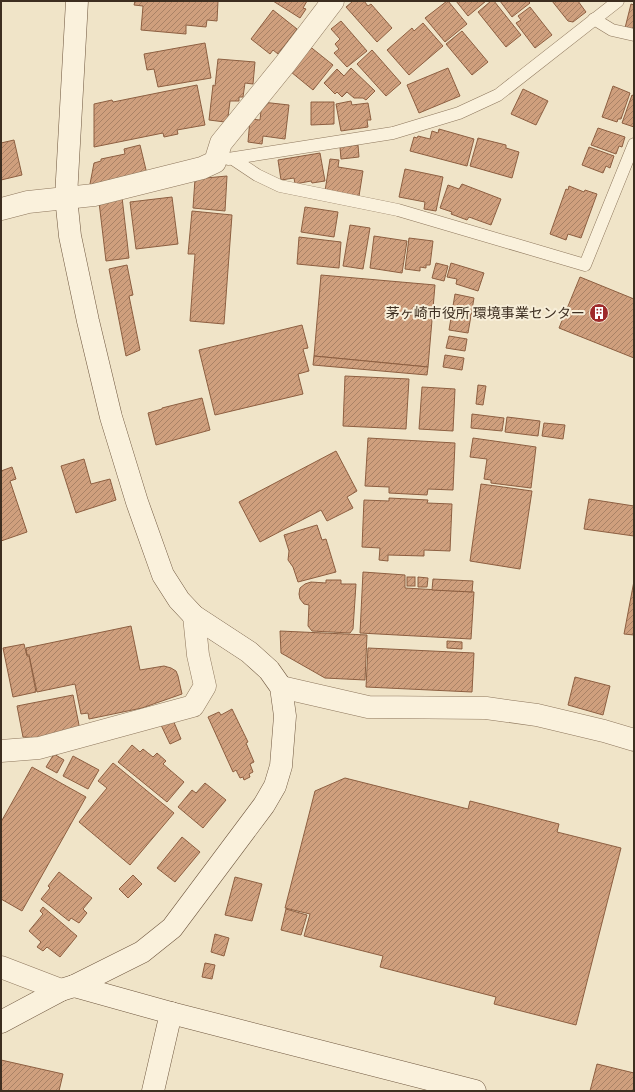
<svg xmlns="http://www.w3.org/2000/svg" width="635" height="1092" viewBox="0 0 635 1092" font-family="'Zilla Slab','Noto Sans JP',serif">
<defs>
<pattern id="building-hatch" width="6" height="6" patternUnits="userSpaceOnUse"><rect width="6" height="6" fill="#cf9f7d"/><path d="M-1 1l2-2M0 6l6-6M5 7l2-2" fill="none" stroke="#a98266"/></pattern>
</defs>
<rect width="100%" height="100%" fill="#f0e4c8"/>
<!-- building -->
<g fill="url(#building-hatch)" stroke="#8d5f41">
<polygon points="135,1 218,1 217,21 207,20 206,27 186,25 186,34 141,30 143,6 134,5"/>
<polygon points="273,1 307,1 303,8 306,9 300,18"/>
<polygon points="351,1 364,1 368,6 371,4 392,28 377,42 346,7 352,2"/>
<polygon points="447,1 448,1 467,24 445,42 425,18"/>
<polygon points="456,1 486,1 468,16"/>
<polygon points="491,1 494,1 521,35 506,47 478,12"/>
<polygon points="500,1 528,1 530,3 512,17"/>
<polygon points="552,1 578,1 586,12 573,22 568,21"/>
<polygon points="631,4 634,5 634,30 625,28"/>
<polygon points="530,7 552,35 535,48 516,23 521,20 518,16"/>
<polygon points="273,10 297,29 278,54 273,50 270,54 251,39"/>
<polygon points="341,21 367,51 347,67 334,53 339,49 335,44 340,39 331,29"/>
<polygon points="423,23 443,46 409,75 387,50 412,28 414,31"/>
<polygon points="462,31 488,62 472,75 446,44"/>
<polygon points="205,43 211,78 158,87 154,69 147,70 144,54"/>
<polygon points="308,45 333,65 313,90 291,72"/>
<polygon points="372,50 401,83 386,96 357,64"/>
<polygon points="218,59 255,62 253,84 245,83 243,97 239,97 239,101 230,101 228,117 225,122 209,120 213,85 215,86"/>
<polygon points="351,68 375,91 366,100 363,98 354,98 347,92 342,97 337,92 335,94 324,83 337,69 344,76"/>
<polygon points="448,68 460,96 419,113 407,85"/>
<polygon points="197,85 205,125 177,130 178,134 164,137 163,133 94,147 94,104 112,100 113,102"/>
<polygon points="613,86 630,93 621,119 618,119 617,122 602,117"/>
<polygon points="523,89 548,101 536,125 511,114"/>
<polygon points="632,95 634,96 634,127 622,123"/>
<polygon points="351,101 352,105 368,103 371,120 367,120 368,127 341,131 336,104"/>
<polygon points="262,102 289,105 285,139 263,136 262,144 248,142 250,119 260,120"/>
<polygon points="311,102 334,102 334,124 311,125"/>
<polygon points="598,128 625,137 622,147 619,146 616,154 591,145"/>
<polygon points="439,129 474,139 467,166 410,151 414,137 417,138 418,136 430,139 432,131 438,133"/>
<polygon points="478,138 506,145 506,148 519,152 512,178 470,166"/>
<polygon points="14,140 22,175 1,180 1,143"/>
<polygon points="140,145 147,174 91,189 90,184 94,163 101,161 101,159 125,154 124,149"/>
<polygon points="358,145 359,157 341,159 340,147"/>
<polygon points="589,147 614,156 610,168 606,166 603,173 582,165"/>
<polygon points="320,153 325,181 312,183 311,181 295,184 294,178 281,180 278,160"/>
<polygon points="330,159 339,160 338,167 363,171 359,196 325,191"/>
<polygon points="405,169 443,177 436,211 424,209 425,202 399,197"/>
<polygon points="227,176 225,211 193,208 195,179"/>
<polygon points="462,184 501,199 491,225 469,217 467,220 451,214 452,212 440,208 448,185 459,189"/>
<polygon points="569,186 584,192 585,190 597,194 581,238 568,234 566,240 550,234 566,189 568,190"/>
<polygon points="122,197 129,258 106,261 99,202"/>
<polygon points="172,197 178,244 136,249 130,202"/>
<polygon points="305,207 338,212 334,237 301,232"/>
<polygon points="192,211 232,215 224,324 190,321 195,254 188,254"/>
<polygon points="350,225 370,228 363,269 343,266"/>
<polygon points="374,236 407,241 402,273 370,268"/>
<polygon points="299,237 341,242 339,268 297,264"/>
<polygon points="409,238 433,241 430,265 426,265 426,268 420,267 420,271 405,269"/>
<polygon points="436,263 448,266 444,281 432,278"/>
<polygon points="451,263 484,273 478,291 456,284 457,279 447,277"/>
<polygon points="127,265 133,295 129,296 140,350 126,356 109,269"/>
<polygon points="321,275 435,285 428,367 314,356"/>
<polygon points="580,277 634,299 634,358 559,328"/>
<polygon points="455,294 474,298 468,333 449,330"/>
<polygon points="302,325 308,348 303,349 309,371 298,374 303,394 215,415 199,350"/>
<polygon points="449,336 467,339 465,351 446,348"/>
<polygon points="445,355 464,358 462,370 443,367"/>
<polygon points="314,356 428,367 427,375 313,365"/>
<polygon points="345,376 409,379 406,429 343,426"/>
<polygon points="478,385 486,386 483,405 476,404"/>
<polygon points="422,387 455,389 453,431 419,429"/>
<polygon points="202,398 210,430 156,445 148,413 162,409 162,408"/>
<polygon points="472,414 504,418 502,431 471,428"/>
<polygon points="507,417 540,421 538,436 505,432"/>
<polygon points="544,423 565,425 563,439 542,436"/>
<polygon points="368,438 455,443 453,490 428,489 427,495 389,493 389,487 365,486"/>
<polygon points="473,438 536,447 531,488 491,483 491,480 484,479 487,459 470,457"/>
<polygon points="336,451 357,491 347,497 353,508 327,521 321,510 260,542 239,502"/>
<polygon points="84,459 91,484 110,479 116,500 76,513 61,466"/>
<polygon points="12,467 16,479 10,481 27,532 1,541 1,471"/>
<polygon points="481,484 532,491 520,569 470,561"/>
<polygon points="389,498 428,500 427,503 452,504 450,551 424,550 424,556 388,555 388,561 379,560 380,548 362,547 364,500 389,501"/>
<polygon points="589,499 634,506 634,536 584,529"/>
<polygon points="317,525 322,540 326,539 336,572 298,582 293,567 288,560 289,551 284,535"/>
<polygon points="363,572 405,575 405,588 474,592 471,639 360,633"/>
<rect x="407" y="577" width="8" height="9"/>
<polygon points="418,577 428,578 427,587 418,587"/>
<polygon points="433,579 473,581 472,592 432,590"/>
<polygon points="326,580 341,580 341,584 356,584 353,629 350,633 312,631 308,626 309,605 304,604 300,599 299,594 300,588 305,584 311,582 326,583"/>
<polygon points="634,581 634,635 624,634"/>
<polygon points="131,626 140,670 164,666 171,668 176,671 178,676 182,694 142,708 89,719 88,713 81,714 75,684 37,692 29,655 27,655 26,648"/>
<polygon points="280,631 367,635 365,680 325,678 281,653"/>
<polygon points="447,641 462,642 462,649 447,648"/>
<polygon points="24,644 27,656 29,656 36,692 13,697 3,648"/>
<polygon points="368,648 474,653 472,692 366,687"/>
<polygon points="575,677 610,686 603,715 568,705"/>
<polygon points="73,695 80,730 40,738 23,737 17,706"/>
<polygon points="232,709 248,742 246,743 254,762 250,764 253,772 249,774 250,777 244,780 243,777 240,778 236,770 233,772 208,717 219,712 221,715"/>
<polygon points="173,720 181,739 170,744 161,725"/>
<polygon points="132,745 140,752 143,749 153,757 157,753 166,761 163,764 184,782 167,802 118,762"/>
<polygon points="54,754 64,760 57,773 46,767"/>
<polygon points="73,756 99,770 88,789 63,776"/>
<polygon points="113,763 174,813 130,865 79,822 107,788 98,781"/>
<polygon points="32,767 86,797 22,911 1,899 1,822"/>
<polygon points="345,778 468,809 470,801 559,824 557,832 621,848 576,1025 494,1004 496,997 380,967 383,956 304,936 310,914 285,908 315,791"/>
<polygon points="205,783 226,800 203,828 178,807 192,790 196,793"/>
<polygon points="182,837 200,852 175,882 157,868"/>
<polygon points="59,872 92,898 83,909 87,913 79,923 71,918 69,921 41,899 50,888 48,886"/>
<polygon points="133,875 142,884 128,898 119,889"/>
<polygon points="235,877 262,884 252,921 225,915"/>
<polygon points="43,907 77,936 60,957 47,947 43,951 37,947 41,942 29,931 43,914 40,911"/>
<polygon points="286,909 307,915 301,935 281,930"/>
<polygon points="215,934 229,938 224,956 211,952"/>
<polygon points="205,963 215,965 212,979 202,977"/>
<polygon points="1,1060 63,1074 59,1091 1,1091"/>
<polygon points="597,1064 634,1073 634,1091 590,1091"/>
</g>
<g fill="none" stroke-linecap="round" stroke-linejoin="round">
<!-- lane casing -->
<g stroke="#8d765c" stroke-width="13">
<g id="lane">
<polyline points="594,19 612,30 634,35"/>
<polyline points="228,159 393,133 459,113 498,95 618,1"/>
<polyline points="233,159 257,175 280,186 398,210 585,265 634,144"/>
</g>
</g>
<!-- street casing -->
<g stroke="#8d765c" stroke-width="23">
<g id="street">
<polyline points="1,209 28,202 94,195 202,168 215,162 221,143 285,64 333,1"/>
<polyline points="281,687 368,707 486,708 537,715 604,731 634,740"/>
<polyline points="1,751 39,748 193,706 205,686 198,655 194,616"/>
<polyline points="1,967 61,990"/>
</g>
</g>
<!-- secondary casing -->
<g stroke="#6f573f" stroke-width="23">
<g id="secondary">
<polyline points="74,986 171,1013 475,1091"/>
<polyline points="1,1022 61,990 74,986 142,952 172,928 264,805 275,786 281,766 285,716 281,687 269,670 249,652 194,616 179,600 163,575 137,502 111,417 88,321 70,236 66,197 77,1"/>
<polyline points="153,1091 171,1013"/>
</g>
</g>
<!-- lane -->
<use href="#lane" stroke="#faf1dc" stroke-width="12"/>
<!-- street -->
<use href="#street" stroke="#faf1dc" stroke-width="22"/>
<!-- secondary -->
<use href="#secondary" stroke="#faf1dc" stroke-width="22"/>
</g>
<!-- icons -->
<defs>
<g id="building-disc" transform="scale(1)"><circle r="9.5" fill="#9e2a2b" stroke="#f7eed8"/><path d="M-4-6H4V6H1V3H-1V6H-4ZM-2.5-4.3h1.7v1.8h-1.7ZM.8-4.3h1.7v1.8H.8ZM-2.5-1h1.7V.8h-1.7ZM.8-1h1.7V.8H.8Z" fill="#fff"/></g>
</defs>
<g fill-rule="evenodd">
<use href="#building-disc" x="599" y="313"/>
</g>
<g text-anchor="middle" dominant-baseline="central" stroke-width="4" stroke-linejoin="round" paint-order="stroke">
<!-- poi labels -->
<g font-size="14" fill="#3d2e20" stroke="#f7eed8" text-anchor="end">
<text x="585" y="313">茅ヶ崎市役所 環境事業センター</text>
</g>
</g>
<!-- border -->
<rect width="635" height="1092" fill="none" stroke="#3d2e20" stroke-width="4"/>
</svg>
